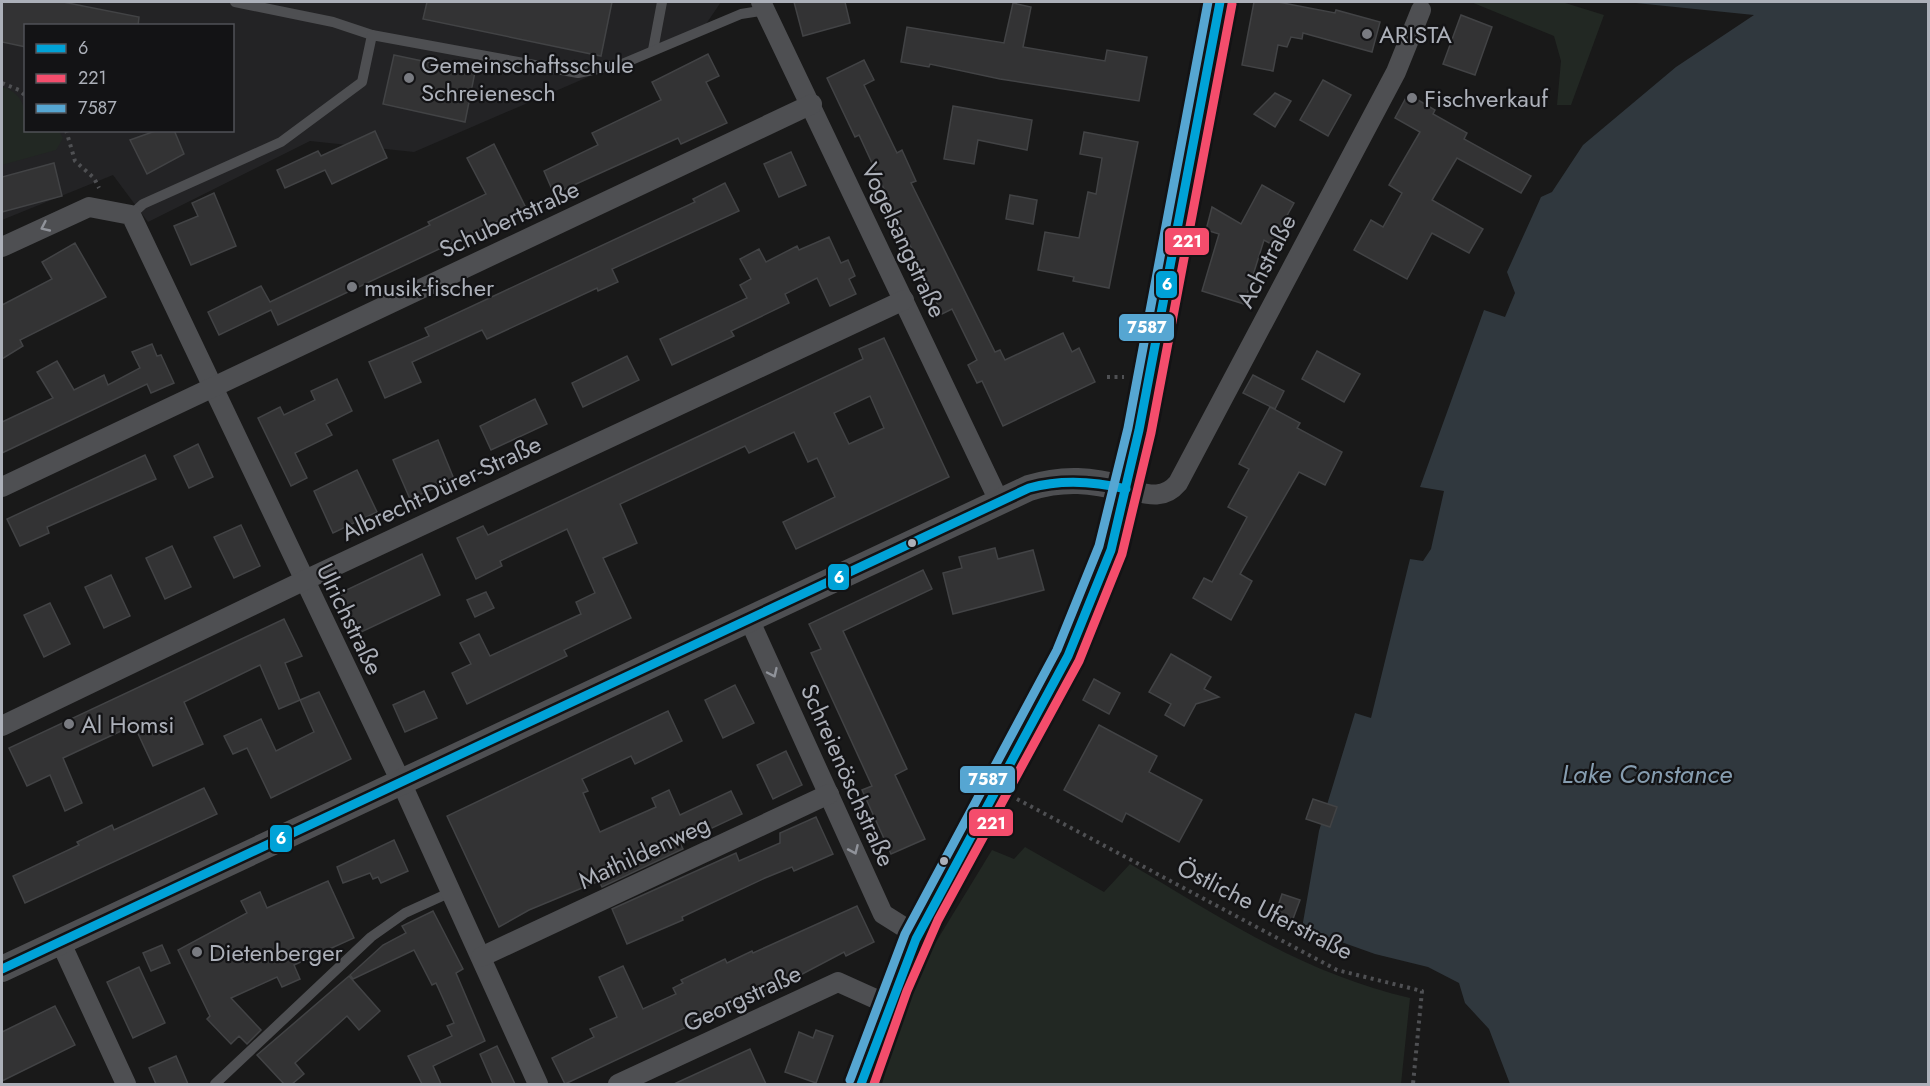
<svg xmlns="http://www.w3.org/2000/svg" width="1930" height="1086" viewBox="0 0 1930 1086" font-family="Jost,sans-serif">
<rect width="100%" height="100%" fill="#191919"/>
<!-- built -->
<path fill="#232325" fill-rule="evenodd" d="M2,2H721L704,27L414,152L310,141L148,222L113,175L2,220ZM26,26H232V130H26Z"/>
<!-- green -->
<g fill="#222823">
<polygon points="1471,2 1562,2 1604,15 1571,105 1557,105 1561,61 1554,36"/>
<path d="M2,87C24,93 26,111 26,130L59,131L63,138L56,150L2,165Z"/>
<path d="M1025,847L1104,892L1130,864C1223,919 1303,973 1410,998L1401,1084H882L892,1047L928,955L992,850L1014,859Z"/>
</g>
<!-- water -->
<polygon fill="#30383e" points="1626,2 1928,2 1928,1084 1510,1084 1489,1029 1465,1003 1459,983 1428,967 1375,954 1302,928 1319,831 1355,713 1371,718 1410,559 1423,561 1431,549 1444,491 1420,487 1484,310 1505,317 1515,293 1507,272 1541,197 1552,192 1583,145 1676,67 1754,15"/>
<!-- building -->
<g fill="#333334" stroke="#424345" stroke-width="1.5" fill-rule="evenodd">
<polygon points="2,2 63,2 139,17 138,26 26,26 26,47 2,42"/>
<polygon points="427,2 612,2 601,56 423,19"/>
<polygon points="794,2 845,2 850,23 803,36"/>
<polygon points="1254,2 1278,2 1335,13 1336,10 1380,22 1372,52 1303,33 1302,39 1291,37 1287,47 1278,45 1273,71 1242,65"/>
<polygon points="1013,3 1031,7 1023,47 1105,61 1107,50 1147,57 1139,101 1000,79 930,64 929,67 901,62 907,27 1004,43"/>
<polygon points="1461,15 1492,27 1475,75 1443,64"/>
<polygon points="708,54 719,76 706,82 727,123 681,144 678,138 554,194 544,171 598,145 592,133 661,100 652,82"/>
<polygon points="394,55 475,72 465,122 383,104"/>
<polygon points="864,60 874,80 864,85 897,153 902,150 916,181 911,183 995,352 1000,350 1005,360 1063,333 1072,352 1079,348 1095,382 1003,426 982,381 977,383 968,365 977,360 952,309 942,314 859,135 855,137 827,78"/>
<polygon points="1323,80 1351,95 1328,136 1300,120"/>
<polygon points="1275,93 1291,101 1275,127 1254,114"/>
<polygon points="1408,94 1435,110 1433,114 1467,133 1464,139 1531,176 1521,193 1457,158 1432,200 1483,229 1469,253 1432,233 1407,279 1354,250 1371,220 1383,227 1402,193 1389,185 1420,132 1395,118"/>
<polygon points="953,106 1032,120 1027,150 978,140 974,164 944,159"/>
<polygon points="158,130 174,130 184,154 147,174 130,140"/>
<polygon points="375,131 387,158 332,184 325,170 285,188 277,170 318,151 321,156"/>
<polygon points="1084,132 1138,142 1109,288 1073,281 1074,277 1038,270 1045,232 1079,238 1088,192 1096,194 1102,158 1080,154"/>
<polygon points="494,144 526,208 278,325 271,310 219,335 208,312 261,286 270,302 430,225 428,222 486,194 467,158"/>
<polygon points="791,152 806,185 779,197 764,164"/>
<polygon points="54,163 62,196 2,212 2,177"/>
<polygon points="725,183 739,211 612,269 618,282 598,291 597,288 487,339 482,330 412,362 421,382 385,398 369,362 429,336 425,328 695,202 693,199"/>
<polygon points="1262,185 1294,203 1271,244 1264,240 1244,304 1202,291 1219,234 1206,230 1212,207 1241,224"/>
<polygon points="214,193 236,246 191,265 174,226 198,216 192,203"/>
<polygon points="1010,195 1037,200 1033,224 1006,219"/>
<polygon points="829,237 841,263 848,260 855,276 849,279 856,294 830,306 817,278 785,294 789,303 731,331 734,336 672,365 660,339 747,298 740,285 751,279 740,259 759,249 766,262 797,246 799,250"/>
<polygon points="75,243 106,297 20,340 23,346 2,359 2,305 52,279 42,262"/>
<path d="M884,338L949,477L796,549L783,522L835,497L817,458L808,462L794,432L749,453L745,446L620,504L637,543L603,558L631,618L564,650L567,656L467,704L452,673L471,664L460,643L479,634L490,656L581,614L576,602L595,593L567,529L500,561L502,566L476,579L457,538L483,526L488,535L729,422L863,359L859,349ZM870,396L884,428L849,444L834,413Z"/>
<polygon points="152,344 157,356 161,355 174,383 151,393 147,384 2,453 2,422 53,398 37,372 57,361 74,390 104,375 108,385 140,368 132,352"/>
<polygon points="1317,351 1360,374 1344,402 1302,379"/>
<polygon points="627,356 639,380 583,407 572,383"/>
<polygon points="1253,375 1284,391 1275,409 1243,393"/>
<polygon points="337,379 352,411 326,424 332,435 295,453 307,478 291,486 258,418 280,407 284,415 315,400 311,391"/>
<polygon points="535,399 547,424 491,450 480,426"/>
<polygon points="1270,407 1300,423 1297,428 1342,452 1325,485 1299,472 1240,574 1252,581 1231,620 1193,598 1204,578 1212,582 1247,517 1228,507 1249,469 1239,464"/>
<polygon points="438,440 454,479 410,499 393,460"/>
<polygon points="198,444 213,477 189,488 174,456"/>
<polygon points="145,455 156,479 47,527 49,533 20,546 7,519"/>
<polygon points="357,470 377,512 333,533 314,491"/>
<polygon points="241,525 260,566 234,578 214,537"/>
<polygon points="172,546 191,587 165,599 146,558"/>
<polygon points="995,548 998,559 1033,550 1044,590 953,614 943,573 962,568 959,557"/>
<polygon points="422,554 440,595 359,633 340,593"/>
<polygon points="923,570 932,589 843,631 907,769 895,775 925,839 891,854 862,790 872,786 811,653 821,649 809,624"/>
<polygon points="111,575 130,616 104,628 85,587"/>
<polygon points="486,592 494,608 475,617 467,600"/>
<polygon points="50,603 70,644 44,657 24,615"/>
<polygon points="284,619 302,656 285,663 300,700 279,709 260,665 184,702 203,744 153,766 134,725 63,758 82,803 65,811 50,775 27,786 9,748"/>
<polygon points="1171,654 1211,677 1204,689 1219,697 1196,704 1184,726 1165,715 1171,704 1149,692"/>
<polygon points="1094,679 1120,693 1109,714 1083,700"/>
<polygon points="735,685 754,723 723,738 705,700"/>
<polygon points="424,691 437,718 405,732 393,705"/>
<polygon points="319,692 351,759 271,798 247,748 233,754 224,736 261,719 276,751 314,732 300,700"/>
<polygon points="668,711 682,741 635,764 631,756 582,779 588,791 583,793 600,832 656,807 652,798 669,790 680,815 731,791 742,814 680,843 683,849 602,887 599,881 529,910 499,927 447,816"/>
<polygon points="1099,725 1157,756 1149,772 1202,800 1179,842 1126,813 1122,822 1064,790"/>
<polygon points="786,751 802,785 773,799 757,765"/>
<polygon points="204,788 217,814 25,903 13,876 79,845 77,842 112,825 114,830"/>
<polygon points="1313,799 1337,807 1330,827 1306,819"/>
<polygon points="816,817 833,854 794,871 792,867 765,878 682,917 683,920 627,944 612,909 736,853 739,861 780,843 780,833"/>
<polygon points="394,840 408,871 381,883 378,877 373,879 370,873 343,883 337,867"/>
<polygon points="328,881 354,938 294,965 300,979 282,987 277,977 231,998 261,1030 247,1044 239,1036 231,1044 207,1019 210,1016 178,950 247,913 241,901 260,892 267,908"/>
<polygon points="1282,894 1300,900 1290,927 1273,921"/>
<polygon points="857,906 874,942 846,956 844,952 770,991 745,1002 744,1000 565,1084 552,1058 594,1037 590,1029 617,1017 599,977 623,966 643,1009 676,994 673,988 683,983 681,980 725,959 727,963 752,951 753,953"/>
<polygon points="433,911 463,969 456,973 485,1041 433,1066 441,1084 422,1084 408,1056 452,1036 447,1026 454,1023 436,983 432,985 414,950 353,979 350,975 383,945 406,933 402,926"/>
<polygon points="162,945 170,963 151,971 143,953"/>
<polygon points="139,967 165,1023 133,1038 107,982"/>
<polygon points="349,976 380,1011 359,1030 347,1016 295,1063 304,1074 292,1084 284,1084 257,1055"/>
<polygon points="55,1006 75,1045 2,1081 2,1032"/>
<polygon points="816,1030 833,1036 816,1083 785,1072 799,1032 813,1038"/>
<polygon points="497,1046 515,1084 493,1084 480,1054"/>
<polygon points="750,1049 766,1084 674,1084"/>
<polygon points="176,1056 188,1084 156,1084 149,1068"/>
</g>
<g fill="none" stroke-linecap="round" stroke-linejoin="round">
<!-- path -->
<g stroke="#4f5053" stroke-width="4" stroke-dasharray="3 4.5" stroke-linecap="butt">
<polyline points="2,83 19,90 26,96"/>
<polyline points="66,130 75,161 94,178 99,188"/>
<polyline points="1107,377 1124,377"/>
<polyline points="1017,799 1337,970 1422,991 1413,1084"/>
</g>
<!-- service -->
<g stroke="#4e4f52" stroke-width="10">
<polyline points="235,2 333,22 372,35"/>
<polyline points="653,50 662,2"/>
<polyline points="131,215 143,204 281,142 362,82 372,35 578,73 622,64 741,14 766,10"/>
<polyline points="215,1084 371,937 405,913 451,892"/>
</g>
<!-- minor -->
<g stroke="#4e4f52" stroke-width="20">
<polyline points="761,2 999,501"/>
<polyline points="2,247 89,207 131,215 401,782 538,1084"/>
<polyline points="2,487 812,104"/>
<path d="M1126,489C1146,494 1163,501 1178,483L1396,72L1421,10"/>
<polyline points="749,619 883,914 918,936"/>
<polyline points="2,726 303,581 904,300"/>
<polyline points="60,941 126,1084"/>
<polyline points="481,957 829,794"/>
<polyline points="618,1084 838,982 889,1005"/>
</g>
<!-- tertiary -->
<path stroke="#4e4f52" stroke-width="26" d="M2,969L1029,488C1064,477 1092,480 1126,489"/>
<!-- secondary -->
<path stroke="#4d4d50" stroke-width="28" d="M861,1084C884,1019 906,953 939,892C994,786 1062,686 1103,573C1125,512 1136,446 1149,382C1174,256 1194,128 1220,2"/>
<!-- bus-1 casing -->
<g stroke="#131315" stroke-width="14">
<g id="bus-1">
<path d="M2,969L1029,488C1062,479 1093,481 1126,489"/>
<polyline points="861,1084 916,939 1068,656 1111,550 1139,430 1220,2"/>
</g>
</g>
<!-- bus-2 casing -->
<g stroke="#131315" stroke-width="14">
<polyline id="bus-2" points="874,1084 907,991 938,920 1079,661 1122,554 1151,433 1232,4"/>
</g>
<!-- bus-3 casing -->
<g stroke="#131315" stroke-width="14">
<polyline id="bus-3" points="850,1080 905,934 1057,650 1099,546 1128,428 1208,2"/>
</g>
<!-- bus-1 -->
<use href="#bus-1" stroke="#00a2d7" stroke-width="9"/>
<!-- bus-2 -->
<use href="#bus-2" stroke="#f44d6c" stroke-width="9"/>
<!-- bus-3 -->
<use href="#bus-3" stroke="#56a6d2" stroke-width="9"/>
</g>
<!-- one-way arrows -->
<defs><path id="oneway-chevron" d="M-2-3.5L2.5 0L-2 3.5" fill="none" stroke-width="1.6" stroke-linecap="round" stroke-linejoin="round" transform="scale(1.5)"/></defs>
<g stroke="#90939a">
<use href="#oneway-chevron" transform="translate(45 227) rotate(155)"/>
<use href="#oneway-chevron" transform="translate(773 673) rotate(65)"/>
<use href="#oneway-chevron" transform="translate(854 850) rotate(66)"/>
</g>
<!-- markers -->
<g fill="#797b81" stroke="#131315" stroke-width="2">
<circle cx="1367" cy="34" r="6"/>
<circle cx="409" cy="78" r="6"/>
<circle cx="1412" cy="98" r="6"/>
<circle cx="352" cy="287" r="6"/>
<circle cx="69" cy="724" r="6"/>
<circle cx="197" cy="952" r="6"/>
</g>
<g fill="#acb0b9" stroke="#131315" stroke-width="2">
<circle cx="912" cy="543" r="5"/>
<circle cx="944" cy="861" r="5"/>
</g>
<g text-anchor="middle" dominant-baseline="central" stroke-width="4.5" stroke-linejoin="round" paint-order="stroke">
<!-- poi labels -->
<g font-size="24" fill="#acb0b9" stroke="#131315" text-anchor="start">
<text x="1379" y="34">ARISTA</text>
<text x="421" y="64">Gemeinschaftsschule<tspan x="421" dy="28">Schreienesch</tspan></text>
<text x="1424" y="98">Fischverkauf</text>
<text x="364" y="287">musik-fischer</text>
<text x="81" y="724">Al Homsi</text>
<text x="209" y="952">Dietenberger</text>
</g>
<!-- street labels -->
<g font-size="24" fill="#acb0b9" stroke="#131315">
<text transform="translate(509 219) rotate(-25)">Schubertstraße</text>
<text transform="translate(904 240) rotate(65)">Vogelsangstraße</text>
<text transform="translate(1266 261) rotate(-63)">Achstraße</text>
<text transform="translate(441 488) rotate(-25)">Albrecht-Dürer-Straße</text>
<text transform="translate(350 619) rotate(64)">Ulrichstraße</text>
<text transform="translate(848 775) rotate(66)">Schreienöschstraße</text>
<text transform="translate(644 852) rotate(-25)">Mathildenweg</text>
<text transform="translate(1265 909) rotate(27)">Östliche Uferstraße</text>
<text transform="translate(742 998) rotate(-25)">Georgstraße</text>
</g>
<!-- water labels -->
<g font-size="26" font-style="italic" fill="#869db0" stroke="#131315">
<text x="1647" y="774">Lake Constance</text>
</g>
</g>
<g stroke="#131315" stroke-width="2">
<rect x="1164" y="227" width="46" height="29" rx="6" fill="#f44d6c"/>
<rect x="1155" y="270" width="23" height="29" rx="6" fill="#00a2d7"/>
<rect x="1118" y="313" width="57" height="29" rx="6" fill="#56a6d2"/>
<rect x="827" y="563" width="23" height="28" rx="6" fill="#00a2d7"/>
<rect x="959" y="765" width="57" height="29" rx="6" fill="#56a6d2"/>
<rect x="968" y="808" width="46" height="29" rx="6" fill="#f44d6c"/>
<rect x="269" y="824" width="24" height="29" rx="6" fill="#00a2d7"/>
</g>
<g font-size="16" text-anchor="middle" font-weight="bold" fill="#fff">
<text x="1187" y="247">221</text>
<text x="1167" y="290">6</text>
<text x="1147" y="333">7587</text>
<text x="839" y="583">6</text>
<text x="988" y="785">7587</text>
<text x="991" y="829">221</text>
<text x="281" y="844">6</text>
</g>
<!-- border -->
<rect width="1930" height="1086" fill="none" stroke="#acb0b9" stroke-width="6"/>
<!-- legend -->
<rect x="24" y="24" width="210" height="108" fill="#131315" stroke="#505257" stroke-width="1.5"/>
<rect x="36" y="44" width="30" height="9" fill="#00a2d7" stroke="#505257" stroke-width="1.5"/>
<text x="78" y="54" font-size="18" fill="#acb0b9">6</text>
<rect x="36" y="74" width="30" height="9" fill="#f44d6c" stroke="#505257" stroke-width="1.5"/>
<text x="78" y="84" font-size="18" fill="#acb0b9">221</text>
<rect x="36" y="104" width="30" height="9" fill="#56a6d2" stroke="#505257" stroke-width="1.5"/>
<text x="78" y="114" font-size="18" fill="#acb0b9">7587</text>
</svg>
